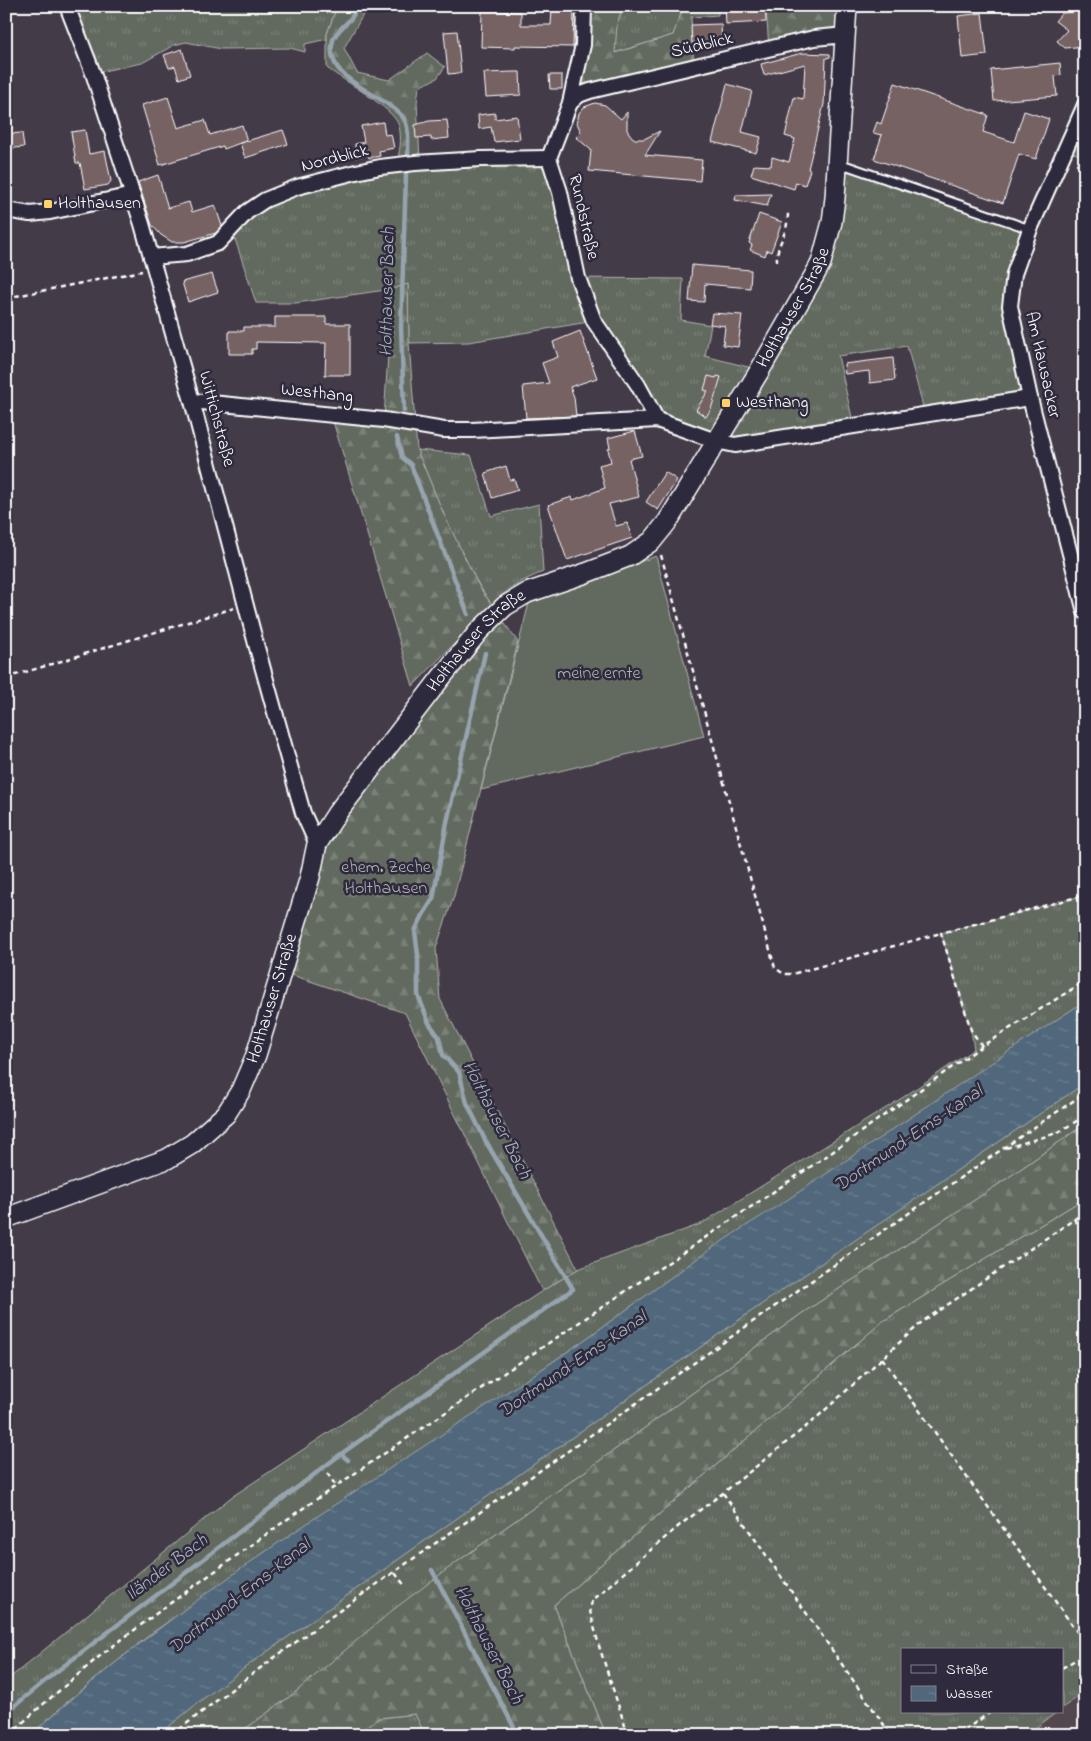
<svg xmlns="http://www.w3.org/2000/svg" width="1091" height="1741" viewBox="0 0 1091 1741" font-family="'Indie Flower',sans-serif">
<defs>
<pattern id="grass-tufts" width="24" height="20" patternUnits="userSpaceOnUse" patternTransform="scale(1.25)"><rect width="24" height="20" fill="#626b5f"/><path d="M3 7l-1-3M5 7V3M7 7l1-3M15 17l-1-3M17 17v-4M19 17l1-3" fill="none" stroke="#7a8177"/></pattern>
<pattern id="forest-firs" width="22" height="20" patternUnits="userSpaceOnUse" patternTransform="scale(1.25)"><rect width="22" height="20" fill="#626b5f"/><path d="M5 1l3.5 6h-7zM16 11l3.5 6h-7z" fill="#7a8177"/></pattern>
<pattern id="water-ripples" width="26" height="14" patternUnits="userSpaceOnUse" patternTransform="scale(1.25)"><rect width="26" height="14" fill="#51687c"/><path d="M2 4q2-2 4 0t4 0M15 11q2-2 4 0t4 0" fill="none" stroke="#6b7f90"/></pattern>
</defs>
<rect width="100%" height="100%" fill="#443b48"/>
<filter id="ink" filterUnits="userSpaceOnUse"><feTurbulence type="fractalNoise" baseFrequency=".02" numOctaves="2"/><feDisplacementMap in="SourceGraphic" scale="10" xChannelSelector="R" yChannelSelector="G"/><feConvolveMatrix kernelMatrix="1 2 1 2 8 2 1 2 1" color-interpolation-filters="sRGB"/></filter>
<g filter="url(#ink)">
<!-- built -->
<polygon fill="#534750" points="1085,1684 1085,1735 1014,1735 1046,1712 1062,1712 1062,1700"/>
<!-- grass -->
<g fill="url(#grass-tufts)" stroke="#b0b5af">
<polygon points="67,6 337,6 327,34 327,39 305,44 305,52 290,48 221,49 186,42 174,45 142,63 93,73"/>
<polygon points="623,6 681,6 682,11 673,35 614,53 617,24"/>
<polygon points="847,6 939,6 847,13"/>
<polygon points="549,158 578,278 683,279 681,320 711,325 705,356 760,370 821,263 837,162 1030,229 1010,306 1030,398 925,414 907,346 838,356 853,422 735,445 657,420 594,321 469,342 409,343 408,285 392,289 296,303 256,303 232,230 247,212 356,172"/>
<path d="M417,450L471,455L491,516L539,504L543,572C523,580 506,589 492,605C459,558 439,502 417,450Z"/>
<polygon points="1085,895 1085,1001 785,1202 711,1249 583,1341 523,1382 265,1552 152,1633 67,1702 31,1735 6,1735 6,1681 230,1498 542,1291 578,1269 701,1224 902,1098 974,1049 971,1030 941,933"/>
<polygon points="1085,1083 1085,1124 999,1184 801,1314 587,1470 461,1559 292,1695 237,1735 158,1735 204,1698 258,1658 766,1301"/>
<polygon points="1085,1198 1085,1692 1062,1708 1062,1650 902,1650 902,1712 1057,1712 1026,1735 606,1735 554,1605 883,1321"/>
<polygon points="416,1714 425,1735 354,1735 379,1718"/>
</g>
<!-- forest -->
<g fill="url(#forest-firs)" stroke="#b0b5af">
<path d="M337,6H368L344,48L357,73L389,80L427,53L445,67L437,78L419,87L417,102L420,161L396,165C400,152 402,139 399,126C394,108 344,81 327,68V34Z"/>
<polygon points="584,6 623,6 617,24 615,53 673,35 682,11 681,6 718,6 718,15 691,17 694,67 579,95"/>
<polygon points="766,6 847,6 846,35 769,49"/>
<polygon points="408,284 409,343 417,450 445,517 480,588 492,605 413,686 332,418 384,419 392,289"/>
<polygon points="500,617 518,642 454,896 436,948 440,999 578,1269 542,1291 405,1013 286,973 322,845"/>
<polygon points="1085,1124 1085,1198 883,1321 554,1605 606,1735 425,1735 415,1714 379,1718 354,1735 237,1735 292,1695 394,1609 461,1559 587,1470 801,1314 999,1184"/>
</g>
<!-- garden -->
<g fill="#626b5f" stroke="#b0b5af">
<polygon points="1085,105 1085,155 1065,152"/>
<polygon points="656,556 704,736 481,790 529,603"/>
</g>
<!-- water -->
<path fill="url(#water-ripples)" stroke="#97a4b0" d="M1085,1001V1083L766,1301L258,1658L204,1698L158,1735H31C181,1598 355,1492 524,1381C587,1340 647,1294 708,1251C742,1227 778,1207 811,1184C903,1123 993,1061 1085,1001Z"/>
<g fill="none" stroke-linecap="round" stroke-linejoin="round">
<!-- stream -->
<g stroke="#97a4b0" stroke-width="4.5">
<path d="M357,6C355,10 354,14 352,17C347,24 336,31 333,40C322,80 381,92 402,116C410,125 408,143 408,154"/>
<polyline points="404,411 401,327 406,174"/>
<polyline points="397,437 402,457 411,465 468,614"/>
<polyline points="341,1454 573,1289 485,1140 467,1103 459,1072 443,1055 439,1037 429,1023 418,995 418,955 415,931 423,915 433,899 447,822 485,653"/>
<polyline points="432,1570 518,1735"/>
<polyline points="6,1713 52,1675 341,1454 348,1460"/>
</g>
</g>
<!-- building -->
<g fill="#766262" stroke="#fff">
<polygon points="725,6 765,6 766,22 726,24"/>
<polygon points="552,9 574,9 573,47 515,46 515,48 481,47 482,11 521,12 521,25 551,25"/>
<polygon points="1082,11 1083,24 1085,24 1085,46 1065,48 1057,41 1067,30 1055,21 1062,13"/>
<polygon points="982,13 987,55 962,58 958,16"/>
<polygon points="721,24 722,45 709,45 708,42 692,43 691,25"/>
<polygon points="457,31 461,73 448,74 444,32"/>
<polygon points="182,49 190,75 179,79 175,66 169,68 164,55"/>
<polygon points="802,53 830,54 830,57 826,58 824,104 808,169 810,170 805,185 796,182 794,189 751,175 754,165 771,166 772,157 789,162 795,139 785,136 794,97 803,99 805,64 764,75 761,64"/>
<polygon points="1060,63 1061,75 1055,76 1057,96 994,101 991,70"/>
<polygon points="514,72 520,72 521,95 486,97 484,73"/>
<polygon points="549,75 562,75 562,89 550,89"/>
<polygon points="895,83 988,115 983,132 1014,142 1024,111 1049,119 1036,159 1019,154 1003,203 874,159 882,135 873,133 877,122 881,124"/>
<polygon points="727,84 752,91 742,132 761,137 756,153 712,142"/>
<polygon points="168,97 178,128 205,120 210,135 242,125 247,141 240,143 283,130 288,144 245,158 240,143 224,149 223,146 160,165 142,105"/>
<polygon points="595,103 605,105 621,119 627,112 627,130 632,137 635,139 644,139 660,131 645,155 702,160 700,181 589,171 591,150 576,137 581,132 577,123 579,113 584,107"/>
<polygon points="495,113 495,119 517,116 520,139 494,142 491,127 479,129 478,115"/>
<polygon points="447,120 449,138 431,140 431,137 416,138 415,125 429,121"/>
<polygon points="383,122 385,135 391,134 394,148 379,151 380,156 369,158 368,155 355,157 355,144 364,142 361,126"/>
<polygon points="85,130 89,154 105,151 111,181 108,185 85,189 80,163 76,163 71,132"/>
<polygon points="22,133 24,147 6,149 6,134"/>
<polygon points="158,175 168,208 189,202 192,212 215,205 222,226 216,233 184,242 172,242 161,235 152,225 138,182"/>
<polygon points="771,194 767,206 735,200 736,195"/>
<polygon points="759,214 782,222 771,252 767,250 765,256 750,250 752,245 749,243"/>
<polygon points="692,265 751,270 750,288 705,284 704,302 689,301"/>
<polygon points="212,274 218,292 188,302 182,282"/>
<polygon points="712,313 742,315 738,347 723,345 725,326 710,324"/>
<polygon points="275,317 326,317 326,324 350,324 350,375 325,375 326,343 256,342 256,349 252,349 252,354 229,354 229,331 244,331 244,327 275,327"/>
<polygon points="580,331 597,378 570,387 574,397 576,416 526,418 523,386 549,383 542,363 558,357 553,342"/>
<polygon points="893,358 895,380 870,383 869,371 845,374 844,364"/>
<polygon points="708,376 716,378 717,376 721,377 711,409 706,417 696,410 708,391 704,390"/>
<polygon points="635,431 642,456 629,459 639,497 609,504 616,526 627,523 632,538 567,560 548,505 572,497 573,500 605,488 599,465 611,462 608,449 610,448 608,438"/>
<polygon points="506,466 510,480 514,479 518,490 492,498 485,473"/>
<polygon points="665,472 677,480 658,510 646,502"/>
</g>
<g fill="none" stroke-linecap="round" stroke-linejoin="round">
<!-- lane casing -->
<g stroke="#fff" stroke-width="11">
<polyline id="lane" points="839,163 1030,229"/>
</g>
<!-- street casing -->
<g stroke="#fff" stroke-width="18">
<g id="street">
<polyline points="67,6 93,73 142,224 192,401 256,644 303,813 317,844"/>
<polyline points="584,6 583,45 576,75 570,103 549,158 560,192 578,278 594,321 638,385 657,420"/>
<polyline points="570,103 579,95 590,91 814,38 846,35"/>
<polyline points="1085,105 1030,229 1014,274 1010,306 1030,398 1085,612"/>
<polyline points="6,210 30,214 50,212 133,195"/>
<polyline points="151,257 187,254 218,243 247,212 265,200 297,187 356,172 380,167 415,163 481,159 549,158"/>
<polyline points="192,401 384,420 444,430 472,430 657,420 716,441 735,445 1030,398"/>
</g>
</g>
<!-- secondary casing -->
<g stroke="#fff" stroke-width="22">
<g id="secondary">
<path id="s1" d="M6,1218L167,1159L192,1144L226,1114L241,1090L256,1055L310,877L317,844L337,813L440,679L479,631L505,606L527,593L586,573L630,556L652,541L668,521L760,370L814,276L821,263L832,222L835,198L847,6"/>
</g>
</g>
<!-- path -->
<g stroke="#fff" stroke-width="2.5" stroke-dasharray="5 4" stroke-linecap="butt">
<polyline points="1076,164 1085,163"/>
<path d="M777,262C776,249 782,241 786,229C787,224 788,218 788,212"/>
<polyline points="6,298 142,271"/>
<polyline points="661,555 775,968 784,974 792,974 941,933"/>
<polyline points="6,678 234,608"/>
<polyline points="982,1046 971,1030 941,933 1085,895"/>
<polyline points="1006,1148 1057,1133 1085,1116"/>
<polyline points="1074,1219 1085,1234"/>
<polyline points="882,1358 1085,1643"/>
<polyline points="327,1473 336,1486"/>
<polyline points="723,1493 891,1735"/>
<polyline points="395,1573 405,1586"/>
<polyline points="1062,1668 1080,1657 1085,1645"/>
<polyline points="9,1735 40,1707 101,1655 165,1607 296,1513 828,1155 982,1046 1085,981"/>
<path d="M172,1735C300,1635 435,1544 568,1451C740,1331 911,1210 1085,1093"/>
<polyline points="628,1735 599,1646 590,1611 592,1600 680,1525 723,1493 813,1421 922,1322 1085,1212"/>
<polyline points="957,1735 991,1712"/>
</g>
<!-- lane -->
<use href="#lane" stroke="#2f2a3d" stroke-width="7"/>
<!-- street -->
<use href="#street" stroke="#2f2a3d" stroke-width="14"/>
<!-- secondary -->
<use href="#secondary" stroke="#2f2a3d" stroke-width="19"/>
</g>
</g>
<!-- markers -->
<g fill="#ffd166" stroke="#2f2a3d" stroke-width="2">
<rect x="43" y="199" width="10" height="10" rx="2.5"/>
<rect x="721" y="398" width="10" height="10" rx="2.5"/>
</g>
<g text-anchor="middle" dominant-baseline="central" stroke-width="5" stroke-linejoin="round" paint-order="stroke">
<!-- street labels -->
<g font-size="18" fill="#fff" stroke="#2f2a3d">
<text transform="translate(702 46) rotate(-13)">Südblick</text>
<text transform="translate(335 159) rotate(-14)">Nordblick</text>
<text transform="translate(583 217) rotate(77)">Rundstraße</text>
<text stroke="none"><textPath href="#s1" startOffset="1271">Holthauser Straße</textPath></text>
<text transform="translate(1042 365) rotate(77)">Am Hausacker</text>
<text transform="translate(317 394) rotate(6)">Westhang</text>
<text transform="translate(216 419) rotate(75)">Wittichstraße</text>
<text stroke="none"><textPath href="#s1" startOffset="791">Holthauser Straße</textPath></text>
<text stroke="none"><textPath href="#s1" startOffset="371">Holthauser Straße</textPath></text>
</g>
<!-- poi labels -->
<g font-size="18" fill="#fff" stroke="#2f2a3d" text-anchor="start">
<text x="58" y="204">Holthausen</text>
<text x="736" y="403">Westhang</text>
</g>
<!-- park labels -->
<g font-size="18" fill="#b0b5af" stroke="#2f2a3d">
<text x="599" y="674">meine ernte</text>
<text x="386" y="868">ehem. Zeche<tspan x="386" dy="21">Holthausen</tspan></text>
</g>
<!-- water labels -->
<g font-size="19" font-style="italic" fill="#a8b4be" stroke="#2f2a3d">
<text transform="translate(388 292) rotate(-89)">Holthauser Bach</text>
<text transform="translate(496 1120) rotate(63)">Holthauser Bach</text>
<text transform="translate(909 1139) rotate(-34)">Dortmund-Ems-Kanal</text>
<text transform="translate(573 1365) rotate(-34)">Dortmund-Ems-Kanal</text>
<text transform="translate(167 1568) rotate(-37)">Iländer Bach</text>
<text transform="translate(240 1597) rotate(-38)">Dortmund-Ems-Kanal</text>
<text transform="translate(488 1645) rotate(63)">Holthauser Bach</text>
</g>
</g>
<!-- margin -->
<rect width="1091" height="1741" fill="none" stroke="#2f2a3d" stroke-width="25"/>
<rect x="12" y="12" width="1066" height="1716" fill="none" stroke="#fff" stroke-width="2" filter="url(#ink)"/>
<!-- legend -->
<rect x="901" y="1648" width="162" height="65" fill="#2f2a3d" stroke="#827f8b"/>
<rect x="911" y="1665" width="25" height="8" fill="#2f2a3d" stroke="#827f8b"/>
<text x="946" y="1674" font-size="15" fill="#ffffff">Straße</text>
<rect x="911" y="1686" width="25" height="15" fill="url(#water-ripples)" stroke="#827f8b"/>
<text x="946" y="1698" font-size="15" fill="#ffffff">Wasser</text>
</svg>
